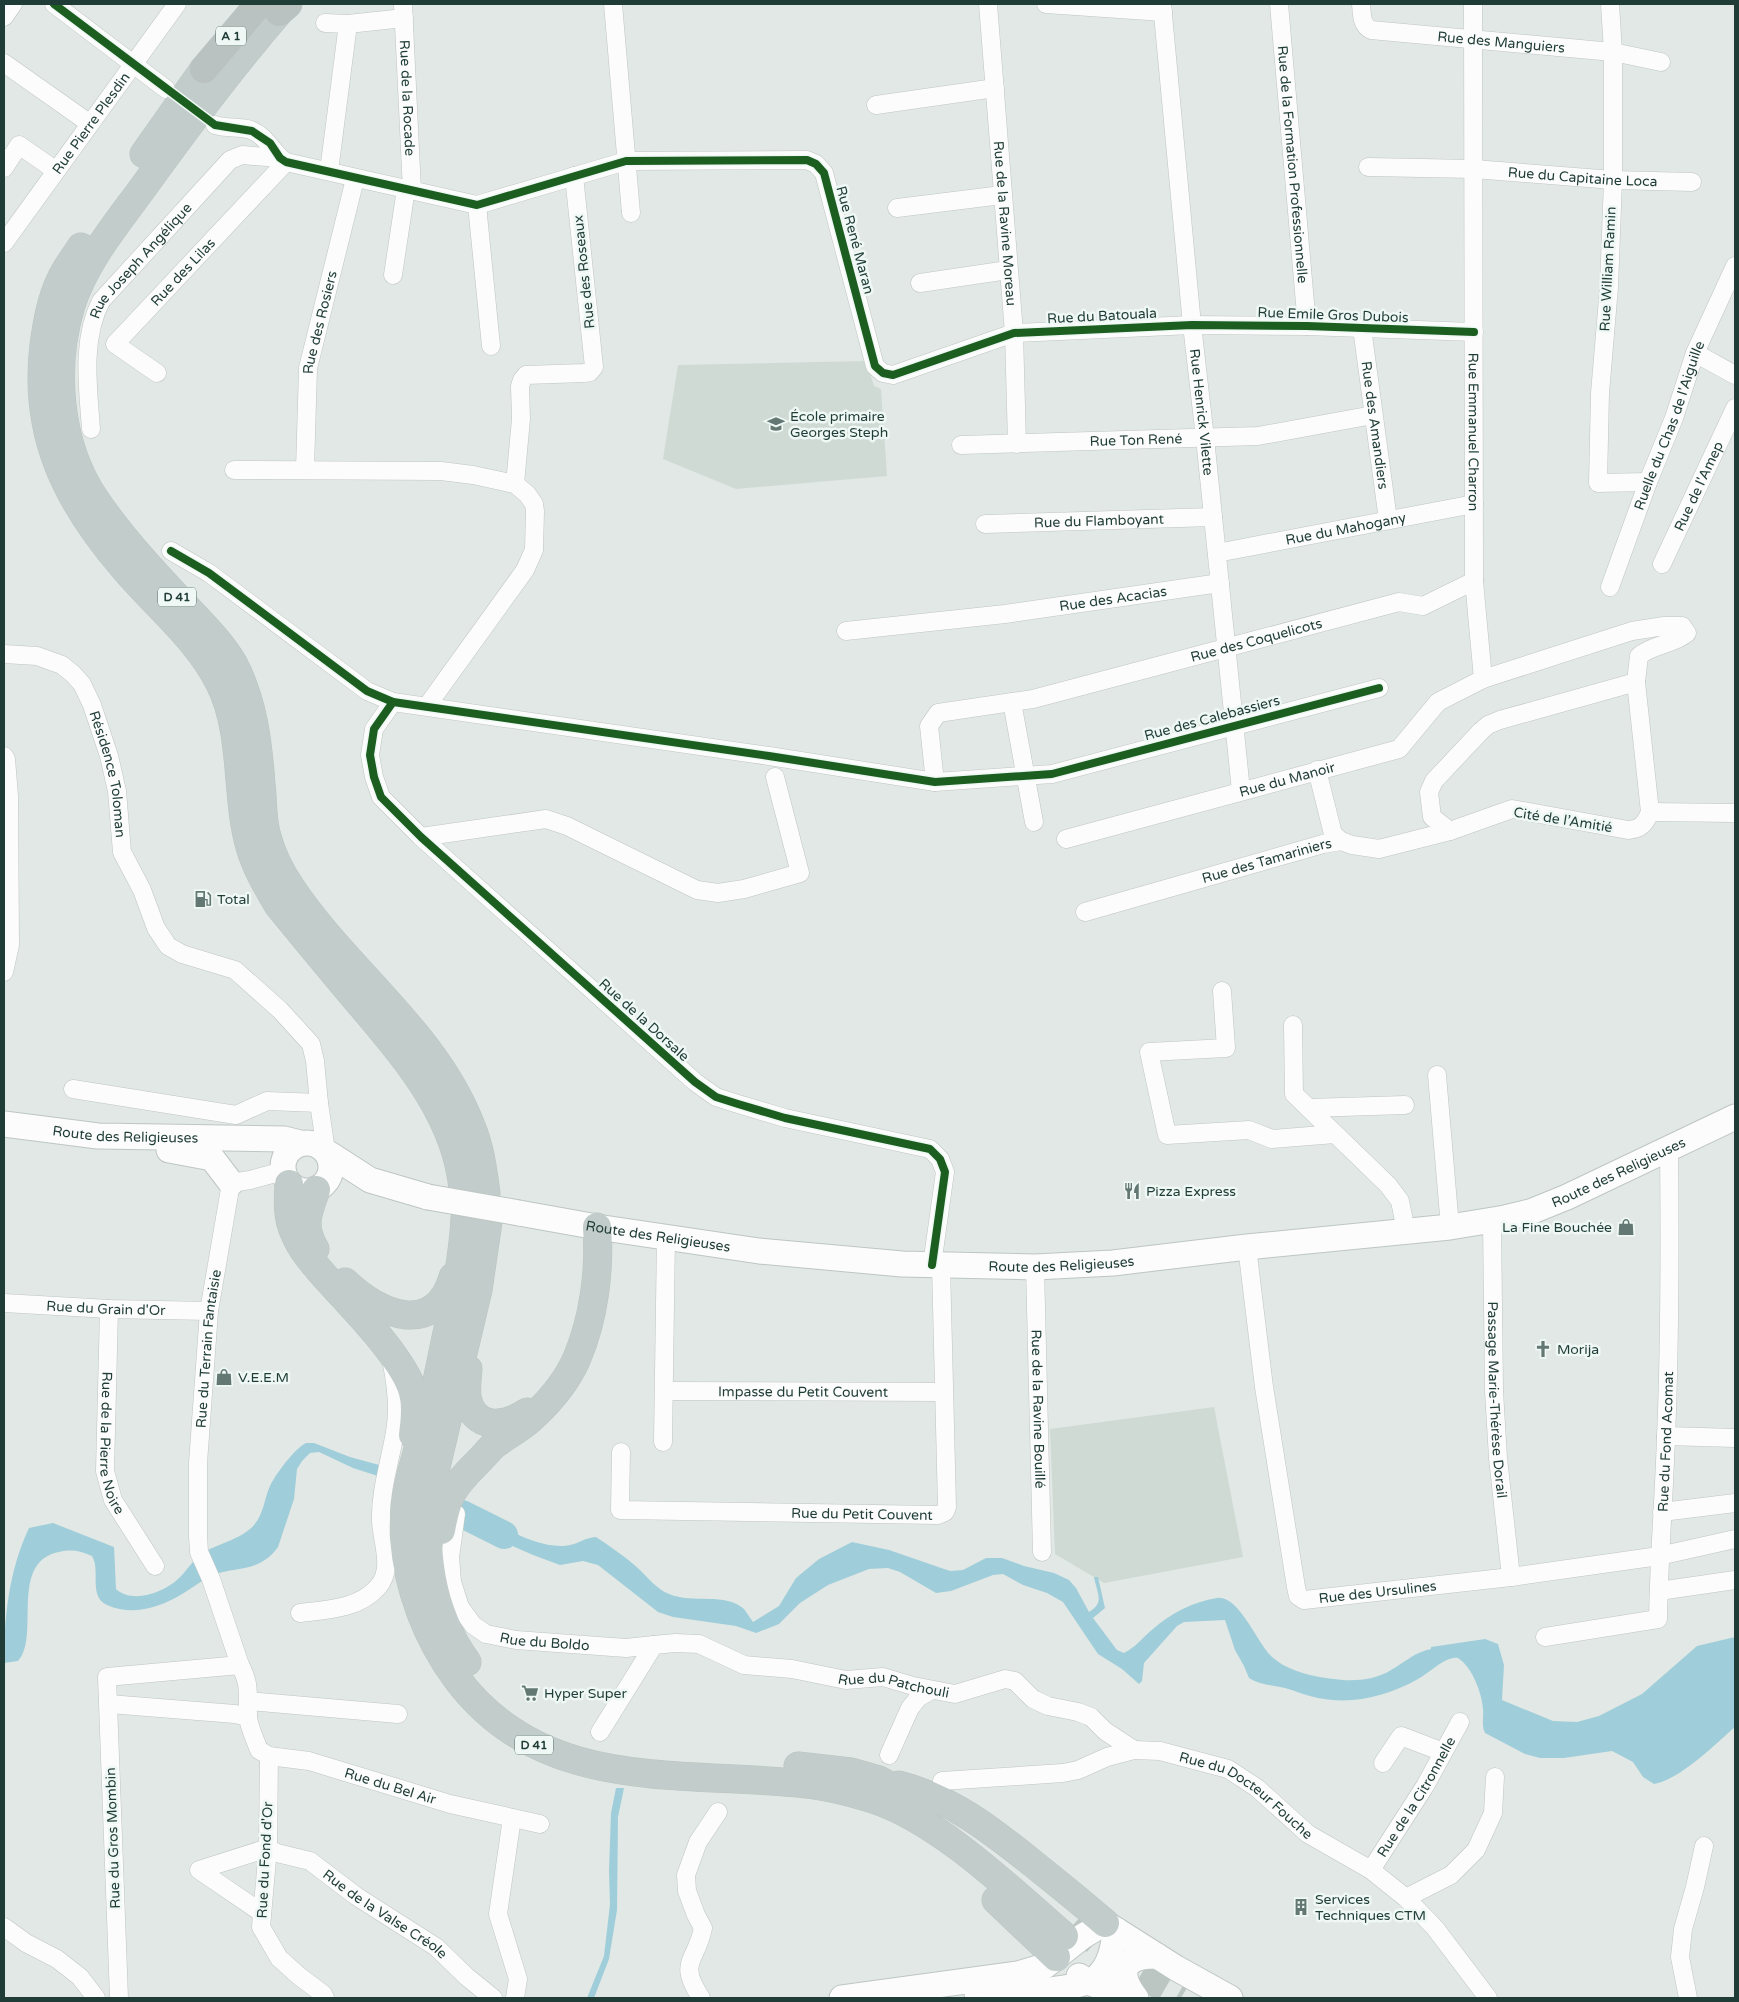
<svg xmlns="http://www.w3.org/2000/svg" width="1739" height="2002" viewBox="0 0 1739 2002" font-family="'Varela Round',sans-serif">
<rect width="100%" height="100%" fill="#e2e8e5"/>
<!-- built -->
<g fill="#cfdad5">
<polygon points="866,361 874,386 881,389 887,476 736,489 663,459 678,365"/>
<polygon points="1214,1407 1243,1557 1104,1583 1055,1554 1050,1429"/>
</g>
<!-- water -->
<g fill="#9fceda">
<path d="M306,1443H314L350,1457L383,1466L381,1477L353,1468L319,1452L310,1453L302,1461L297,1469L294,1499L278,1547C259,1573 238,1566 213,1575C205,1578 197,1585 190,1589C166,1605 136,1618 107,1605C88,1596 101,1571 92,1556C81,1551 72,1549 59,1552C8,1562 41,1637 18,1661L4,1663C4,1618 9,1570 29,1528L53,1523L114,1547L116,1589C132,1604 163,1593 178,1579C186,1572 192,1561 201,1554C218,1543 241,1540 254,1525C264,1513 264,1499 270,1486C275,1475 295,1448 306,1443Z"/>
<path d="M472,1509C499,1524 531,1547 563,1546C576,1546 585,1537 596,1537C611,1547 626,1557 640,1570C649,1579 657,1589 669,1594C693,1604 726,1592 744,1609C747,1613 750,1618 753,1622L779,1606L796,1578L819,1559L852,1542L889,1550L950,1571L963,1570L986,1558H1002L1024,1566L1054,1573L1069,1580L1076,1588L1089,1612C1105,1603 1097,1593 1094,1577H1098L1105,1608L1093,1618L1117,1650L1124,1653C1136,1647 1143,1637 1153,1629C1171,1613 1193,1602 1217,1598C1239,1595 1257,1643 1272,1657C1290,1673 1319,1678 1343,1680C1359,1681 1377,1679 1391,1670C1405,1662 1415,1652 1431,1649V1647L1485,1639L1498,1644L1504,1665L1502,1700L1553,1721L1577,1722L1599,1716L1642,1694L1697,1646L1735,1637V1727C1714,1745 1681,1779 1654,1784L1643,1777L1633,1762L1612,1751L1564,1758H1540L1525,1754L1485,1733C1481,1725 1484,1717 1483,1709C1482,1693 1472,1667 1458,1658C1445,1656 1430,1673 1418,1679C1388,1696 1353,1705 1318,1698C1307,1696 1296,1691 1285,1688C1272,1685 1260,1685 1249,1678L1244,1666L1235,1650L1225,1620L1184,1622L1177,1626L1144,1663L1142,1681L1139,1684L1122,1669L1098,1654L1063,1602L1047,1593L1023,1585L1003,1574L993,1575L951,1591L936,1593L900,1572L888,1568L869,1569L828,1585L800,1603L779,1624L756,1633L736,1626L673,1617L658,1612L598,1565L583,1561L560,1565L533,1555L508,1544L478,1535L469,1526Z"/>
<polygon points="616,1788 624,1788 618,1817 617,1910 609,1959 594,1998 587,1998 604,1956 610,1904 609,1871 611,1813"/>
</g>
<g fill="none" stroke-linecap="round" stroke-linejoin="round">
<!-- river -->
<polyline stroke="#9fceda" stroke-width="28" points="462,1514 504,1535"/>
<!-- trunk-tunnel -->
<polyline stroke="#bbc6c2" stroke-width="28" stroke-dasharray="28 14" stroke-linecap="butt" points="1075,1923 1118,1961 1181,1998"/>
<!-- minor casing -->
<g stroke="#bfc5c3" stroke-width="19">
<g id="minor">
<polyline points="54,4 166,89"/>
<path id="s1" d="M403,4L412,191"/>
<polyline points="613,4 631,213"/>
<path id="s2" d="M988,4L1014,333L1017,444"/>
<polyline points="1046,4 1163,12"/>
<path id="s3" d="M1162,4L1192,325L1205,438L1241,791"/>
<path id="s4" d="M1279,4L1307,326"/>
<path id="s5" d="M1361,4C1362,14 1361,25 1371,30L1613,52L1661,62"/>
<path id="s6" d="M1473,4L1474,581L1483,679"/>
<polyline points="1610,4 1613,52 1613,180 1609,287 1600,393 1598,483 1648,482"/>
<polyline points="4,17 13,4"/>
<polyline points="325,23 348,24 404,18"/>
<polyline points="4,63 89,123"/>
<polyline points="876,105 995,88"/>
<path d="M215,125C227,129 239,126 251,130C268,137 272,153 286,162L477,205L626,161L807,160L816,164L824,173L875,366L883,373L893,375L1014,333L1192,325L1307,326L1474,332"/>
<path id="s7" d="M1368,167L1474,169L1613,180L1692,182"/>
<polyline points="4,168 19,145 55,170"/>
<polyline points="329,171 348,24"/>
<polyline points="477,205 491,346"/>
<polyline points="897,208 1002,195"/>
<path id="s8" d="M4,243L177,4"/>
<polyline points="393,275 406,189"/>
<polyline points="920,283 1008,270"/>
<path id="s9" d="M1362,328L1388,520"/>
<polyline points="1695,353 1735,375"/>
<path id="s10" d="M157,373L115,344L286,162"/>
<path id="s11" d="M91,429C88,387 81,340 101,301L230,160L242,155L280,158"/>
<path id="s12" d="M961,445L1258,436L1373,415"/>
<path id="s13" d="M305,469L308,368L355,179"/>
<polyline points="234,470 441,471 473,475 515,484 527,494 534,504 535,511 534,550 525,570 427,706"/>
<polyline points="515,484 521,419 520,386 522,380 526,375 584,373 590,372 594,367 574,176"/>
<path id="s14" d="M985,524L1213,517"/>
<polyline points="171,551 209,573 367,691 393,702 769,756 935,782 1052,774 1379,688"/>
<path id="s15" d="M1217,553L1474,504"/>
<path id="s16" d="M1662,564L1735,408"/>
<path id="s17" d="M1610,587L1648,482L1674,418L1695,353L1735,266"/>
<path id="s18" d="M846,631L1005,614L1220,583"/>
<path id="s19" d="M4,654L37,656L62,665L73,674L82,684L92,705L109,756L117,791L122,852L142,890L156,928L168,946L182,954L235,970L280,1010L311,1044L315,1061L319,1103L326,1151"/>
<path d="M1636,682L1650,812C1645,824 1641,829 1628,830L1512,809L1450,831L1432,817L1429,792L1434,781L1481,731L1488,725L1500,720Z"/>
<polyline points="393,702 374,729 370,755 374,777 381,797 421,837 695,1082 716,1097 738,1104 785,1118 930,1149 940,1159 945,1172 932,1265"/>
<polyline points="1012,702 1034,822"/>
<polyline points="4,756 6,759 9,796 10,945 4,972"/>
<polyline points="1317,770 1333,834 1341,841"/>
<path id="s20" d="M935,782L929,726L938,713L1033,699L1399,602L1423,606L1474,581"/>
<polyline points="1650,812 1735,813"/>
<polyline points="421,837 546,819 567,826 697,890 718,893 744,889 800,873 775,777"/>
<path id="s21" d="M1066,839L1399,749L1438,702L1483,679L1632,631L1664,626H1682L1687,633C1673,645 1653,644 1639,656L1636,682"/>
<path id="s22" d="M1085,912L1323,844L1341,841L1352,845L1379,849L1450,831"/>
<polyline points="1222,991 1226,1048 1149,1052 1167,1135 1249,1130 1272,1139 1335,1134"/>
<polyline points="1293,1025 1294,1094 1388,1185 1400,1201 1406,1231"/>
<polyline points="1437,1075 1450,1227"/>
<polyline points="73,1089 236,1115 267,1101 319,1103"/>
<polyline points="1309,1108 1405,1105"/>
<path id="s23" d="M1492,1221L1494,1391L1498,1458L1511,1577"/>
<path id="s24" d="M1247,1247L1264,1387L1296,1587L1298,1596L1304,1600L1511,1577L1659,1556L1735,1539"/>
<path id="s25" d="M1035,1267L1042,1552"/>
<path id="s26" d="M4,1303L109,1309L209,1311"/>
<path id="s27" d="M109,1309L105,1471L113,1500L155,1566"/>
<path id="s28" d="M664,1391L943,1392"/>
<polyline points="1666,1436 1735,1438"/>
<polyline points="663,1442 666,1236"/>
<path id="s29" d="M621,1452L620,1510L938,1515L945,1512L947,1507L941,1265"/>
<polyline points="1662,1512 1735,1503"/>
<path id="s30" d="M456,1514L450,1557L452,1582L460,1607L473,1625L486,1634L516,1640L626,1648L654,1645"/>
<polyline points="1659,1591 1735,1580"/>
<path d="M300,1613C326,1610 359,1609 378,1587C394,1569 382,1543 381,1521C380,1491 390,1462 395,1432C399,1410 396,1384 392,1364"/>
<path id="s31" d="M1545,1637L1658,1619C1659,1558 1664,1498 1666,1437C1670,1341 1670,1245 1669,1149"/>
<path id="s32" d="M240,1665L211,1579L199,1552L198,1536V1463L209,1311L231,1183L250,1180L283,1171"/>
<polyline points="249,1701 398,1714"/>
<polyline points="109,1704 235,1714 248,1717"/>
<path id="s33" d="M600,1732L654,1645L675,1643L699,1644L744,1665L792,1669L846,1680L883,1677L913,1686L955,1694L1005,1679L1015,1681L1033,1699L1048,1706L1078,1712L1091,1717L1105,1731L1134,1750"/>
<polyline points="889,1755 910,1708 919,1697 932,1690"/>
<polyline points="269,1756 268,1848 261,1927 279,1958 299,1976 323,1994 325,1998"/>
<polyline points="1383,1763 1401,1736 1443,1752"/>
<path id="s34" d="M942,1781L1063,1773L1078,1770L1107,1757L1134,1750L1160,1751L1228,1769L1257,1788L1308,1834L1371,1870L1406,1898L1435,1928L1488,1998"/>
<polyline points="512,1818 498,1914 518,1979 515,1998"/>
<path id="s35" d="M1371,1870L1425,1786L1460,1722"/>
<polyline points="1406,1898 1451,1875 1476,1850 1493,1813 1495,1777"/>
<path id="s36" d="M262,1913L199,1870L268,1848L277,1853L310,1861L356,1896L436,1947L467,1977L493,1998"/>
<polyline points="4,1927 26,1943 57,1959 80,1977 96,1998"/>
<path id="s37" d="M119,1998L107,1677L240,1665C251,1686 247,1694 248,1715C248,1726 255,1739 259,1750L269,1756L309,1761L450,1804L540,1824"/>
<path d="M701,1998C677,1961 696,1963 703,1928L696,1915L687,1891L686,1875L698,1842L718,1812"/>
<polyline points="1688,1998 1680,1957 1683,1929 1695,1887 1704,1846"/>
</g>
</g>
<!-- secondary casing -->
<g stroke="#bec6c3" stroke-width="27">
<g id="secondary">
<path id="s38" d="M4,1124L98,1136L284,1139L300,1143"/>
<circle cx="307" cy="1167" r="24"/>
<polyline points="169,1150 212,1158 231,1183"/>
<polyline points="328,1153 370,1180 428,1197"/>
<path id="s39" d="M519,1213L597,1227L759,1251L902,1264L1035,1267L1113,1263L1247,1247L1450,1227L1505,1218L1530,1212L1567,1197L1735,1117"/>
<polyline points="1079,1976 1088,1982 1131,1998"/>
<path d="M977,1994C1003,1994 1080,1992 1098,1976C1111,1964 1113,1946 1116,1930"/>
<polyline points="842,1998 1018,1974 1045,1966 1083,1936 1105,1923 1176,1968 1230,1998"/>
<path d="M1136,1998C1116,1973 1123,1955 1157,1956"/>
</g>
</g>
<!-- trunk casing -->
<g stroke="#bbc5c2" stroke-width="29">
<g id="trunk">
<path d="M279,12C229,70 184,131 139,193C114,227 84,264 71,305C52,368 58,444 95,499C122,539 156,575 189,610C205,627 221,643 233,663C253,700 258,743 261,784C263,800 262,817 266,833C271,853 280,872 292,889C347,971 435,1032 471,1126C480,1147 483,1171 486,1193"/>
<polyline points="144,154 204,69"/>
<path d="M81,247C74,258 66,268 61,279C51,299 47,323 44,345C33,435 67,502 124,568C156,606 198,639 220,684C245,735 235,795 250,847C256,868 267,886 278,905C305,938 333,972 361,1005C406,1059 456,1115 463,1189"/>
<path d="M289,1184C288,1200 287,1217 294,1232C301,1250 314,1264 327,1279C352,1306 398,1353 411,1386C417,1401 415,1419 413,1435"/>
<path d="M465,1218C463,1257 455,1295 447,1333C442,1356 438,1379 432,1402C420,1446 401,1492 404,1538C408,1589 427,1639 457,1679C543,1794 681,1770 807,1784C828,1786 850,1792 870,1798C937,1818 1011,1890 1064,1936"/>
<path d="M315,1249C301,1226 308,1212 316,1190"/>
<path d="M345,1282C379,1315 435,1338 453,1277"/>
<path d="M468,1369C467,1379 466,1388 467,1397C473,1431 505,1427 527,1412"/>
<path d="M441,1530C447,1496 452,1488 476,1464C482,1458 488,1451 494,1445C507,1435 522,1428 534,1416C551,1400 568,1379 577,1358C594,1318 600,1270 597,1227"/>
<path d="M467,1662C429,1610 422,1546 432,1484L478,1290L488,1222"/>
<polyline points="798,1766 851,1772 879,1780 914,1799"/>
<path d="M899,1785C950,1798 991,1830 1031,1862C1056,1882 1081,1902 1105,1923"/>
<polyline points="996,1900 1056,1957"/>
</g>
</g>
<!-- motorway casing -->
<g stroke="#bbc5c2" stroke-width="29">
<g id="motorway">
<polyline points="279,12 288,4"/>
<polyline points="204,69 259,4"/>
</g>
</g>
<!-- minor -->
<use href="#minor" stroke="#fbfcfb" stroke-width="18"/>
<!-- secondary -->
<use href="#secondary" stroke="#fbfcfb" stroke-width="25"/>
<!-- trunk -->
<use href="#trunk" stroke="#c2ccca" stroke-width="28"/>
<!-- motorway -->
<use href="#motorway" stroke="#b9c2c0" stroke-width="28"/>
<!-- secondary-bridge casing -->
<g stroke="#bec6c3" stroke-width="27" stroke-linecap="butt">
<polyline id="secondary-bridge" points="428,1197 519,1213"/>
</g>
<!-- secondary-bridge -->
<use href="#secondary-bridge" stroke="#fbfcfb" stroke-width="25"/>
<!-- cycleway casing -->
<g stroke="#eff8f4" stroke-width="11">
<g id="cycleway">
<polyline points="54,4 215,125 252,131 270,143 280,158 286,162 477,205 626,161 807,160 816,164 824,173 875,366 883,373 893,375 1014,333 1192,325 1307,326 1474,332"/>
<polyline points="171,551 209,573 367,691 393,702 769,756 935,782 1052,774 1379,688"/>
<polyline points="393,702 374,729 370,755 374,777 381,797 421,837 695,1082 716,1097 738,1104 785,1118 930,1149 940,1159 945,1172 932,1265"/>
</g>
</g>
<!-- cycleway -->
<use href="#cycleway" stroke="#1b5e20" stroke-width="8"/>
</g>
<!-- icons -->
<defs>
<g id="school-bare" transform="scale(1.35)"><path d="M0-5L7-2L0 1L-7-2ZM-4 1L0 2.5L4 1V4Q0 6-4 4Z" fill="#637873" stroke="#eff8f4" stroke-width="2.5" paint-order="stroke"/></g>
<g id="fuel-bare" transform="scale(1.35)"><path d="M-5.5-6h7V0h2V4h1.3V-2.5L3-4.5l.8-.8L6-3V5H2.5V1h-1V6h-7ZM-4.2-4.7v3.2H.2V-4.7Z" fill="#637873" stroke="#eff8f4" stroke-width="2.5" paint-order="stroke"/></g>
<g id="restaurant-bare" transform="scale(1.35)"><path d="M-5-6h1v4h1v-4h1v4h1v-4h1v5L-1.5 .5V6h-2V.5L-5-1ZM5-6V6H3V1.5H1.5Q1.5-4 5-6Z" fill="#637873" stroke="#eff8f4" stroke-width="2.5" paint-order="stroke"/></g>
<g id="shop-bare" transform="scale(1.35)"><path d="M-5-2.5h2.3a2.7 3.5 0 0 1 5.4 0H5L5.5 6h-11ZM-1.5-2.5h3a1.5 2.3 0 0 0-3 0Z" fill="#637873" stroke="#eff8f4" stroke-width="2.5" paint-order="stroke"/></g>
<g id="church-bare" transform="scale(1.35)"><path d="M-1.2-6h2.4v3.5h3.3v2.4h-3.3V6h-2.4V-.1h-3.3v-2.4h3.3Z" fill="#637873" stroke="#eff8f4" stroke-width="2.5" paint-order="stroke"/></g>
<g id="supermarket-bare" transform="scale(1.35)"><path d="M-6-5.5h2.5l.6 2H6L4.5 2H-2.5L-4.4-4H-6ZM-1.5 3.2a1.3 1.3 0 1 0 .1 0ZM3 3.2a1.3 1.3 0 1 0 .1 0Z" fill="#637873" stroke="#eff8f4" stroke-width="2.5" paint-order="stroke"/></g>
<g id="building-bare" transform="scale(1.35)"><path d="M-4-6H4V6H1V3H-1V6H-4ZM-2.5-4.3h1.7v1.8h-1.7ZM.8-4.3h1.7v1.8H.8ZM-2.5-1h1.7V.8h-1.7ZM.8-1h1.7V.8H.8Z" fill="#637873" stroke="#eff8f4" stroke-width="2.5" paint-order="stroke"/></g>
</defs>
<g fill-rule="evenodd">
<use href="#school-bare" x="776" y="424"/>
<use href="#fuel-bare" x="203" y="899"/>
<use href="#restaurant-bare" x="1132" y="1191"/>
<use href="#shop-bare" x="1626" y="1227"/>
<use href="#church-bare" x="1543" y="1349"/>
<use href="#shop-bare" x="224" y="1377"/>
<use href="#supermarket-bare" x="530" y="1693"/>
<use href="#building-bare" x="1301" y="1907"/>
</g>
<g text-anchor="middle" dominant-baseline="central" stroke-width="5" stroke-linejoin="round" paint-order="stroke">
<!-- shield labels -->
<g fill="#eff8f4" stroke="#5d746f" stroke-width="1">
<rect x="216" y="26.5" width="30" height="19" rx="4"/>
<rect x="158" y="587.5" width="38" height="19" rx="4"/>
<rect x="515" y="1735.5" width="38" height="19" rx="4"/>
</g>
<g font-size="12" font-weight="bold" fill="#1f3c36">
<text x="231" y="36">A 1</text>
<text x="177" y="597">D 41</text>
<text x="534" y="1745">D 41</text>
</g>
<!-- street labels -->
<g font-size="14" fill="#1f3c36" stroke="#eff8f4">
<text stroke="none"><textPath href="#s5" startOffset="160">Rue des Manguiers</textPath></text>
<text stroke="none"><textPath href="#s1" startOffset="94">Rue de la Rocade</textPath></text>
<text stroke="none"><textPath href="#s8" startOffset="148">Rue Pierre Plesdin</textPath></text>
<text stroke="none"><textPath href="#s4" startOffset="161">Rue de la Formation Professionnelle</textPath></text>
<text stroke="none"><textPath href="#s7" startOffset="215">Rue du Capitaine Loca</textPath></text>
<text stroke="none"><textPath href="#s2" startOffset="220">Rue de la Ravine Moreau</textPath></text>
<text transform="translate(855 240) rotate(75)">Rue René Maran</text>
<text stroke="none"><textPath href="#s11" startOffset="186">Rue Joseph Angélique</textPath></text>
<text transform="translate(1608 269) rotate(-87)">Rue William Ramin</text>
<text stroke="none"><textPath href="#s10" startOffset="150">Rue des Lilas</textPath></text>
<text transform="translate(584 272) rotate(-96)">Rue des Roseaux</text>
<text transform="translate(1333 315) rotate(2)">Rue Emile Gros Dubois</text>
<text transform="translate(1102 316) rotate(-3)">Rue du Batouala</text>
<text stroke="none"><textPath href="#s13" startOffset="148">Rue des Rosiers</textPath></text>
<text stroke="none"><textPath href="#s3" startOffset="410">Rue Henrick Vilette</textPath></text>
<text stroke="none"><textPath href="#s9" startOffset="98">Rue des Amandiers</textPath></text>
<text stroke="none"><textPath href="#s17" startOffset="172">Ruelle du Chas de l'Aiguille</textPath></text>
<text stroke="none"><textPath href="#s6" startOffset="428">Rue Emmanuel Charron</textPath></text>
<text stroke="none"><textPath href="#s12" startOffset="175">Rue Ton René</textPath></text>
<text stroke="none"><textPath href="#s16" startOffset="86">Rue de l'Amep</textPath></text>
<text stroke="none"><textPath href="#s14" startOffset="114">Rue du Flamboyant</textPath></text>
<text stroke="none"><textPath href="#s15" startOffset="131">Rue du Mahogany</textPath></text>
<text stroke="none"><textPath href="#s18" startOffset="269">Rue des Acacias</textPath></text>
<text stroke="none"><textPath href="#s20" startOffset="399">Rue des Coquelicots</textPath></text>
<text transform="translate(1212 718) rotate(-15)">Rue des Calebassiers</text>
<text stroke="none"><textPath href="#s19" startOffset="182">Résidence Toloman</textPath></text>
<text stroke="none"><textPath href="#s21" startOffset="229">Rue du Manoir</textPath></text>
<text transform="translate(1563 820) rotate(9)">Cité de l’Amitié</text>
<text stroke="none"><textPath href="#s22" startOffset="189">Rue des Tamariniers</textPath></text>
<text transform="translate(644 1020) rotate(42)">Rue de la Dorsale</text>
<text stroke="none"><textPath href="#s38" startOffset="122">Route des Religieuses</textPath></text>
<text stroke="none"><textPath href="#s39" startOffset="1115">Route des Religieuses</textPath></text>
<text stroke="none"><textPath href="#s39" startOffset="141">Route des Religieuses</textPath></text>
<text stroke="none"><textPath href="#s39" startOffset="546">Route des Religieuses</textPath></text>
<text stroke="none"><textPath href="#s26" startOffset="102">Rue du Grain d'Or</textPath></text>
<text stroke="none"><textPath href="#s32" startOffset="324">Rue du Terrain Fantaisie</textPath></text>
<text stroke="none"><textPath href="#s28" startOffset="139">Impasse du Petit Couvent</textPath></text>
<text stroke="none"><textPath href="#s23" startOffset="179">Passage Marie-Thérèse Dorail</textPath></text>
<text stroke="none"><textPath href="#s25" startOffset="142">Rue de la Ravine Bouillé</textPath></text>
<text stroke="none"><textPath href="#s27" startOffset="135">Rue de la Pierre Noire</textPath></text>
<text stroke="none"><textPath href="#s31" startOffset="292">Rue du Fond Acomat</textPath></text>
<text stroke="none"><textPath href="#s29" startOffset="300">Rue du Petit Couvent</textPath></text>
<text stroke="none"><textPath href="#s24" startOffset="434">Rue des Ursulines</textPath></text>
<text stroke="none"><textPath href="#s30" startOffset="192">Rue du Boldo</textPath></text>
<text stroke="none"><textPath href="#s33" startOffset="349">Rue du Patchouli</textPath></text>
<text stroke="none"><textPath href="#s37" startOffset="680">Rue du Bel Air</textPath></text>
<text stroke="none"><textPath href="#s35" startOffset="86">Rue de la Citronnelle</textPath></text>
<text stroke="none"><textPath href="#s34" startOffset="321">Rue du Docteur Fouche</textPath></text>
<text transform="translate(113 1838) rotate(-92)">Rue du Gros Mombin</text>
<text transform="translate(265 1860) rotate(-87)">Rue du Fond d'Or</text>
<text stroke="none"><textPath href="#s36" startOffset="285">Rue de la Valse Créole</textPath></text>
</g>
<!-- poi labels -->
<g font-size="14" fill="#1f3c36" stroke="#eff8f4" text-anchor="start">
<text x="790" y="416">École primaire<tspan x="790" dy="16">Georges Steph</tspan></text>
<text x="217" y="899">Total</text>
<text x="1146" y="1191">Pizza Express</text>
<text x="1612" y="1227" text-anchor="end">La Fine Bouchée</text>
<text x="1557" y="1349">Morija</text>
<text x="238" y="1377">V.E.E.M</text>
<text x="544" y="1693">Hyper Super</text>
<text x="1315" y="1899">Services<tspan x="1315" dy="16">Techniques CTM</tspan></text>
</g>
</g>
<!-- border -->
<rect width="1739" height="2002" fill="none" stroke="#1f3c36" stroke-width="10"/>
</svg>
